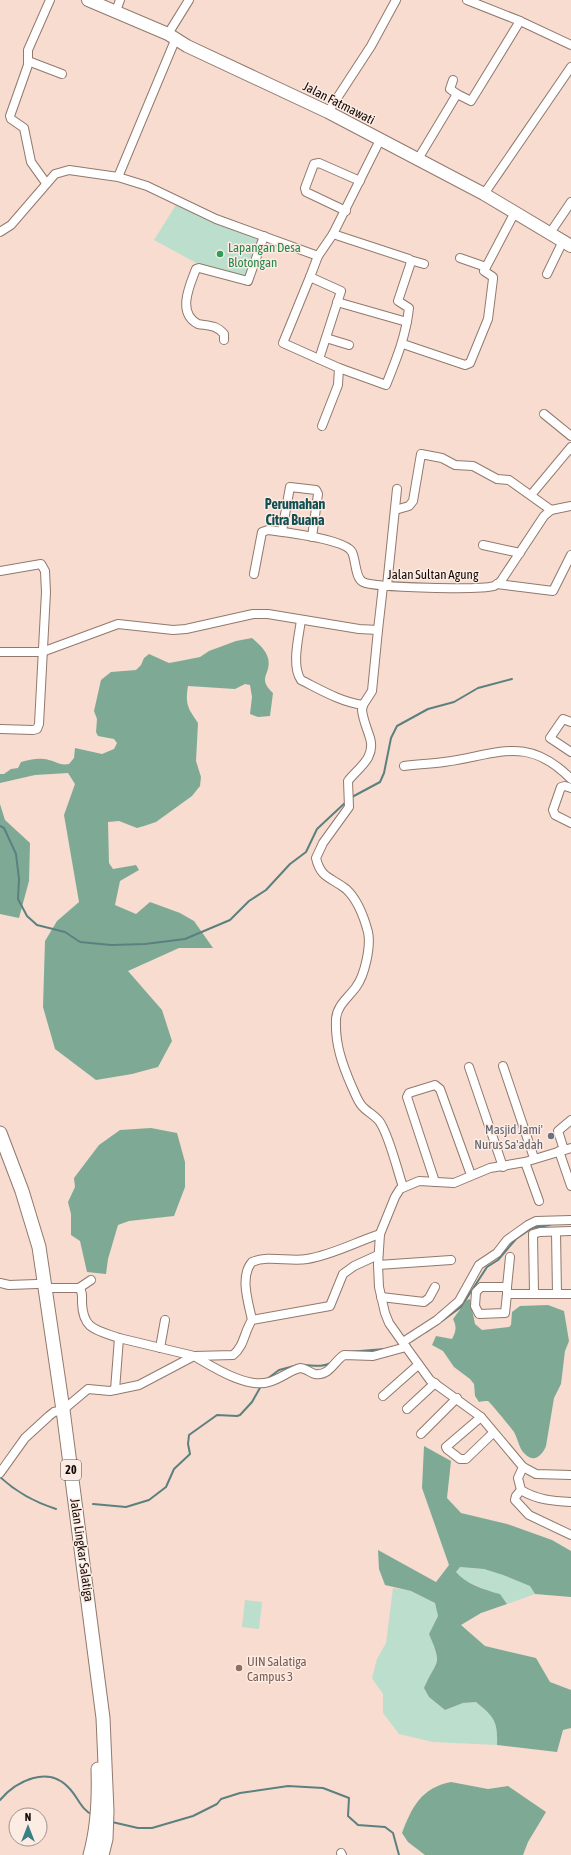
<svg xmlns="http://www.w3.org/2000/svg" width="571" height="1855" viewBox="0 0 571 1855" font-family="'Asap Condensed',sans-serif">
<rect width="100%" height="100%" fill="#f7dccf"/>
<!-- green -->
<g fill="#bcdecd">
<polygon points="176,205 223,225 262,238 251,281 200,265 154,240"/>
<polygon points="460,1567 484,1569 503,1575 531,1586 535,1594 507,1604 500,1594 486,1590 462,1579 456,1572"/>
<path d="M393,1588L411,1591L435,1603L438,1616L429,1634C443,1667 437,1658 424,1688L429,1697L445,1710L463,1703L476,1702C494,1717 498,1721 497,1745L433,1742L399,1734L383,1713V1694L372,1678L377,1659L386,1643Z"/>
<polygon points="245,1600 262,1602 259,1629 242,1627"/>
</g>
<!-- forest -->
<g fill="#7eaa95">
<path d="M252,638C258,643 266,650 268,658C272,675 256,677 273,693L270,716L258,717L250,714L252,697L250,685L245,684L235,689L188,686C185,705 188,708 198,723L196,761L201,777L200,786L192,796L156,822L144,826L137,828L119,821L108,822L109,863L113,869L136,865L139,870L120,881L115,905L136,914L150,902L180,913L194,921L213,948H179L128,971L162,1010L172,1041L158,1067L132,1074L96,1080L55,1049L43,1007L45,941L57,921L79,902L64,815L75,784L68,773L35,775L0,783V774H4L11,769L18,768L21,762C29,760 36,758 44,759C54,760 59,766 69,764L74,758L75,748L102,754L114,749L117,743L114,739L98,736L96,732L97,719L94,711L101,680L111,672L136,670L141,665L144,658L149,654L169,663L180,661L200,657L209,651L236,641Z"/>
<polygon points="0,804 5,820 30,843 29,881 19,918 0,914"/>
<polygon points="151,1128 177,1133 185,1162 185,1187 174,1216 129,1221 118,1225 108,1259 106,1274 87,1272 80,1241 71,1235 71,1214 68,1202 75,1187 74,1178 99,1145 120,1130"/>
<path d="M470,1299L475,1324L482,1330L509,1327L511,1325L512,1312L520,1306L548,1305L564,1311L569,1341L565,1351L561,1384L554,1398L546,1446C542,1456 534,1463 525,1454C519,1449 518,1439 514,1432C512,1429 490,1402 488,1401C485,1401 481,1401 479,1402L475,1396L474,1384L470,1379L454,1367L443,1351L432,1345L436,1336L452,1339C456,1331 457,1327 453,1319L467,1300Z"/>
<path d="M424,1446L451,1461L447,1498L461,1513L507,1524L552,1540L571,1551V1597L535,1594L530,1586L503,1575L484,1569L460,1567L456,1572C466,1584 485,1590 500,1594L507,1604L481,1613L461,1625L485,1646L536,1658L550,1682L571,1690V1728L563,1730L557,1752L497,1745C498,1721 494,1717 476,1702L463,1703L445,1710L429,1697L424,1688C437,1658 443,1667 429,1634L438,1616L435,1603L411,1591L385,1585L379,1569L378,1550L436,1582L449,1565L422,1488Z"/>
<path d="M451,1782L488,1789L508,1786L546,1812L528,1842L523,1855H425L408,1842L402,1833C412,1807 421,1788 451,1782Z"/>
</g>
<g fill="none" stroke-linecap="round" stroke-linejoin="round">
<!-- stream -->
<g stroke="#5c8080" stroke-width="2">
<polyline points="352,797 380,782 384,773 391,738 397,726 428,709 454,702 478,688 512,679"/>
<polyline points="0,826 4,828 16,854 19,879 18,899 27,916 37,925 65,932 80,942 111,945 145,944 185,939 230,920 249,901 266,890 290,864 306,852 317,829 347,801"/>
<polyline points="442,1321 461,1307 487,1267 498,1260 516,1239 532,1228 550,1225"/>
<polyline points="426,1332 437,1324"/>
<polyline points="348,1352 385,1349"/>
<path d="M303,1365C313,1365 321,1368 331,1363"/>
<polyline points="267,1379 279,1370 298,1365"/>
<path d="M0,1477C17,1493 34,1502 56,1509"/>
<polyline points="93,1504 126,1507 149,1500 166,1487 174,1469 190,1454 188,1444 189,1435 217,1415 237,1416 240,1415 252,1402 261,1386"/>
<path d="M0,1800C16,1781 48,1765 69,1788C78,1797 81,1810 93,1815"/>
<polyline points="112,1822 138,1828 152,1828 193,1816 217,1804 221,1799 240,1793 288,1786 323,1788 349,1798 348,1816 358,1825 385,1827 393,1833 399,1855"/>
</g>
<!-- minor casing -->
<g stroke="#91796d" stroke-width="10">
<g id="minor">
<polyline points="467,0 520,21 571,45"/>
<polyline points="116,11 120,0"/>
<polyline points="168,34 189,0"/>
<polyline points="28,61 62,74"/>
<polyline points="453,80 450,89 457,94"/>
<polyline points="328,112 371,46 396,0"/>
<polyline points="418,159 457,94 471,101 520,21"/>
<polyline points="118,177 176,38"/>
<polyline points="46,183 31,162 24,128 11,119 10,116 28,65 28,50 50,0"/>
<polyline points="484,194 571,67"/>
<polyline points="346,211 306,192 305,188 314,164 319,163 360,181"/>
<polyline points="0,232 11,225 55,174 69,170 118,177 147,186 216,219 318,256"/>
<polyline points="550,233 571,202"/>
<polyline points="460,258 486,267"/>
<polyline points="410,260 424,264"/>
<polyline points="547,274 563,241"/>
<polyline points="310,277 283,343 339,368 338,385 322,426"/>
<polyline points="337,302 407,322"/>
<polyline points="326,338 349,345"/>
<path d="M224,340V334C216,325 210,326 198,324C177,313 189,287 196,269L199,268L248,281L264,236"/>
<polyline points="403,344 465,365 470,363 488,319 493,279 493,277 484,271 515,212"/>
<polyline points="319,359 341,291 310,277 318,256 333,234"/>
<path d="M339,368L386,385C396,360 406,336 409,308L398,301L411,262L409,259L333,234L380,140"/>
<polyline points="544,414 571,436"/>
<polyline points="531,495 571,447"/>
<polyline points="395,510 409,506 413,501 421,454 442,458 455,465 473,466 497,479 509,480 551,510"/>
<polyline points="282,531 290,487 316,490 318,494 312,537"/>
<polyline points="483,545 520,553"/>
<polyline points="0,571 41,564 45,571 46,592 39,724 37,729 33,730 0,729"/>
<path d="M254,574L262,532L268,530C283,532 345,539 352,552C356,560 355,578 363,582C375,588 480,590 494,586C498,584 501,582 503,578L544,516L551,510L571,506"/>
<polyline points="497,584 553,591 571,555"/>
<polyline points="387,586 397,489"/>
<path d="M301,620C299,636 291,666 301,680C321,690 341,702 363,705"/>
<path d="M378,630L372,691L363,705L362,710C363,720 367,728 370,738C376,758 358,768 348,781L349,807L323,843L316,858C321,879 331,877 346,889C357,899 364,917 368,932C371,946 365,975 356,987C349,997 336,1006 336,1020C335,1044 342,1064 352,1087C355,1093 357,1100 362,1106C367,1112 378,1117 381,1124C390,1139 397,1169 403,1187"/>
<polyline points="0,652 42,652 118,624 173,630 186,629 253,614 268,614 359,629 378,630 383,586"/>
<polyline points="571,722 563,719 550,738 571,752"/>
<path d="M404,766C418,764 431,764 444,762C497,755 527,734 571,779"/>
<polyline points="571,788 565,786 561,787 553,810 555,815 571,823"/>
<polyline points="503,1066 534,1158"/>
<polyline points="469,1067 503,1167"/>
<polyline points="564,1150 558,1131 571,1120"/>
<polyline points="559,1151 571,1186"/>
<polyline points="525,1162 539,1201"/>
<polyline points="435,1182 407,1097 409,1093 435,1085 440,1089 471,1175"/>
<polyline points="556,1232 557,1294"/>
<polyline points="378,1265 451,1260"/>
<polyline points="0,1283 9,1285 37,1284"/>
<polyline points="507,1287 510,1257"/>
<polyline points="46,1288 79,1288 91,1280"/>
<path d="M79,1288C83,1292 82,1297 82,1303C83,1330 97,1330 119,1338"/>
<polyline points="534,1293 533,1234 540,1232 571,1231"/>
<polyline points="507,1294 507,1287 481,1287 476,1292 475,1306 479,1314 505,1313 507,1294 571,1294"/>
<polyline points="381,1297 424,1302 429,1298 435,1287"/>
<path d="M252,1320C249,1304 239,1277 252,1262C268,1255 290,1262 307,1259C332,1255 356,1242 380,1234"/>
<polyline points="403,1342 437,1320 459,1301 479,1265 497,1253 507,1240 528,1225 536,1221 571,1220"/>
<polyline points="406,1347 389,1323 385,1313 379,1287 378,1265 380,1234 395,1197 400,1189 419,1181 454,1183 490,1168 525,1162 571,1148"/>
<polyline points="160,1348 165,1320"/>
<path d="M115,1390L119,1338L194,1356L233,1355C244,1347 244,1332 252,1320L330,1306L343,1274L354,1266L378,1255"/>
<polyline points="383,1396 418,1365"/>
<polyline points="407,1409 435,1383"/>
<polyline points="481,1417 446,1447 447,1449 460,1459 466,1459 493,1433"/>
<polyline points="421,1434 457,1398"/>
<path d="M523,1467L518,1478L521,1490C537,1500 553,1501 571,1502"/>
<path d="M0,1473L25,1438L49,1416L54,1412L63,1410L88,1389L110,1391L139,1385L194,1356C213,1367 247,1389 269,1382C280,1379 289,1371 300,1368C306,1368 310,1373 315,1374C330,1376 334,1361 344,1355L373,1356L406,1347L430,1380L481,1417L523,1467L536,1474L571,1475"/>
<polyline points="521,1490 516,1496 515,1500 529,1515 571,1535"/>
<polyline points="341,1853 342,1855"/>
</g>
</g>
<!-- primary casing -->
<g stroke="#91796d" stroke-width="14">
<polyline id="primary" points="88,0 168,34 187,46 328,112 484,194 571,246"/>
</g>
<!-- trunk casing -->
<g stroke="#91796d" stroke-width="15">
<g id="trunk">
<polyline points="0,1133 22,1191 39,1247 63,1410 103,1718 107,1811 106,1839 102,1855"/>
<path d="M90,1855C98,1827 99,1798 98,1769"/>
</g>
</g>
<!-- minor -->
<use href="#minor" stroke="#fff" stroke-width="8"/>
<!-- primary -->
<use href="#primary" stroke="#fff" stroke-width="12"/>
<!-- trunk -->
<use href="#trunk" stroke="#fff" stroke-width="13"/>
</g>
<!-- markers -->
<circle fill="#2e9e5b" stroke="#fdece4" stroke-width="1.5" cx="220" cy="254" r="4"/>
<circle fill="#6b7280" stroke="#fdece4" stroke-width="1.5" cx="551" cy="1136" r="4"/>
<circle fill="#8d6e63" stroke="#fdece4" stroke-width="1.5" cx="239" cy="1668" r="4"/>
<g text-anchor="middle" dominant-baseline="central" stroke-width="3" stroke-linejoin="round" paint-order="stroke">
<!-- shield labels -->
<rect fill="#fdece4" stroke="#594e49" stroke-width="1" x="61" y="1460" width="20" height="20" rx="3"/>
<g font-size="12" font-weight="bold" fill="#130a06">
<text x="71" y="1470">20</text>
</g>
<!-- street labels -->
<g font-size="13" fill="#130a06" stroke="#fdece4">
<text transform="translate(339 103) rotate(27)">Jalan Fatmawati</text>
<text x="433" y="574">Jalan Sultan Agung</text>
<text transform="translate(82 1550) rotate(82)">Jalan Lingkar Salatiga</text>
</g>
<!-- leisure labels -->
<g font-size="13" fill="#27864d" stroke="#fdece4" text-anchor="start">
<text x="228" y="247">Lapangan Desa<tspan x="228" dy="15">Blotongan</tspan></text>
</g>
<!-- worship labels -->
<g font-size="13" fill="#5b616d" stroke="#fdece4" text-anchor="end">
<text x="543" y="1129">Masjid Jami'<tspan x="543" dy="15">Nurus Sa'adah</tspan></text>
</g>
<!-- education labels -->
<g font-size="13" fill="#785e54" stroke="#fdece4" text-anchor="start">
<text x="247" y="1661">UIN Salatiga<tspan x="247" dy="15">Campus 3</tspan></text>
</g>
<!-- neighbourhood labels -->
<g font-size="14" font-weight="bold" fill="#124f53" stroke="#fdece4">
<text x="295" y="504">Perumahan<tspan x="295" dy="16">Citra Buana</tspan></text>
</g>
</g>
<!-- north arrow -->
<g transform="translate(28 1827)"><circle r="19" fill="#fdece4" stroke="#9f928b"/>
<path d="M0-3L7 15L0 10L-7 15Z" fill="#398186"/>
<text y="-6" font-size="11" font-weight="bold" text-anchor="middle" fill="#130a06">N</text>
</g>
</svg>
